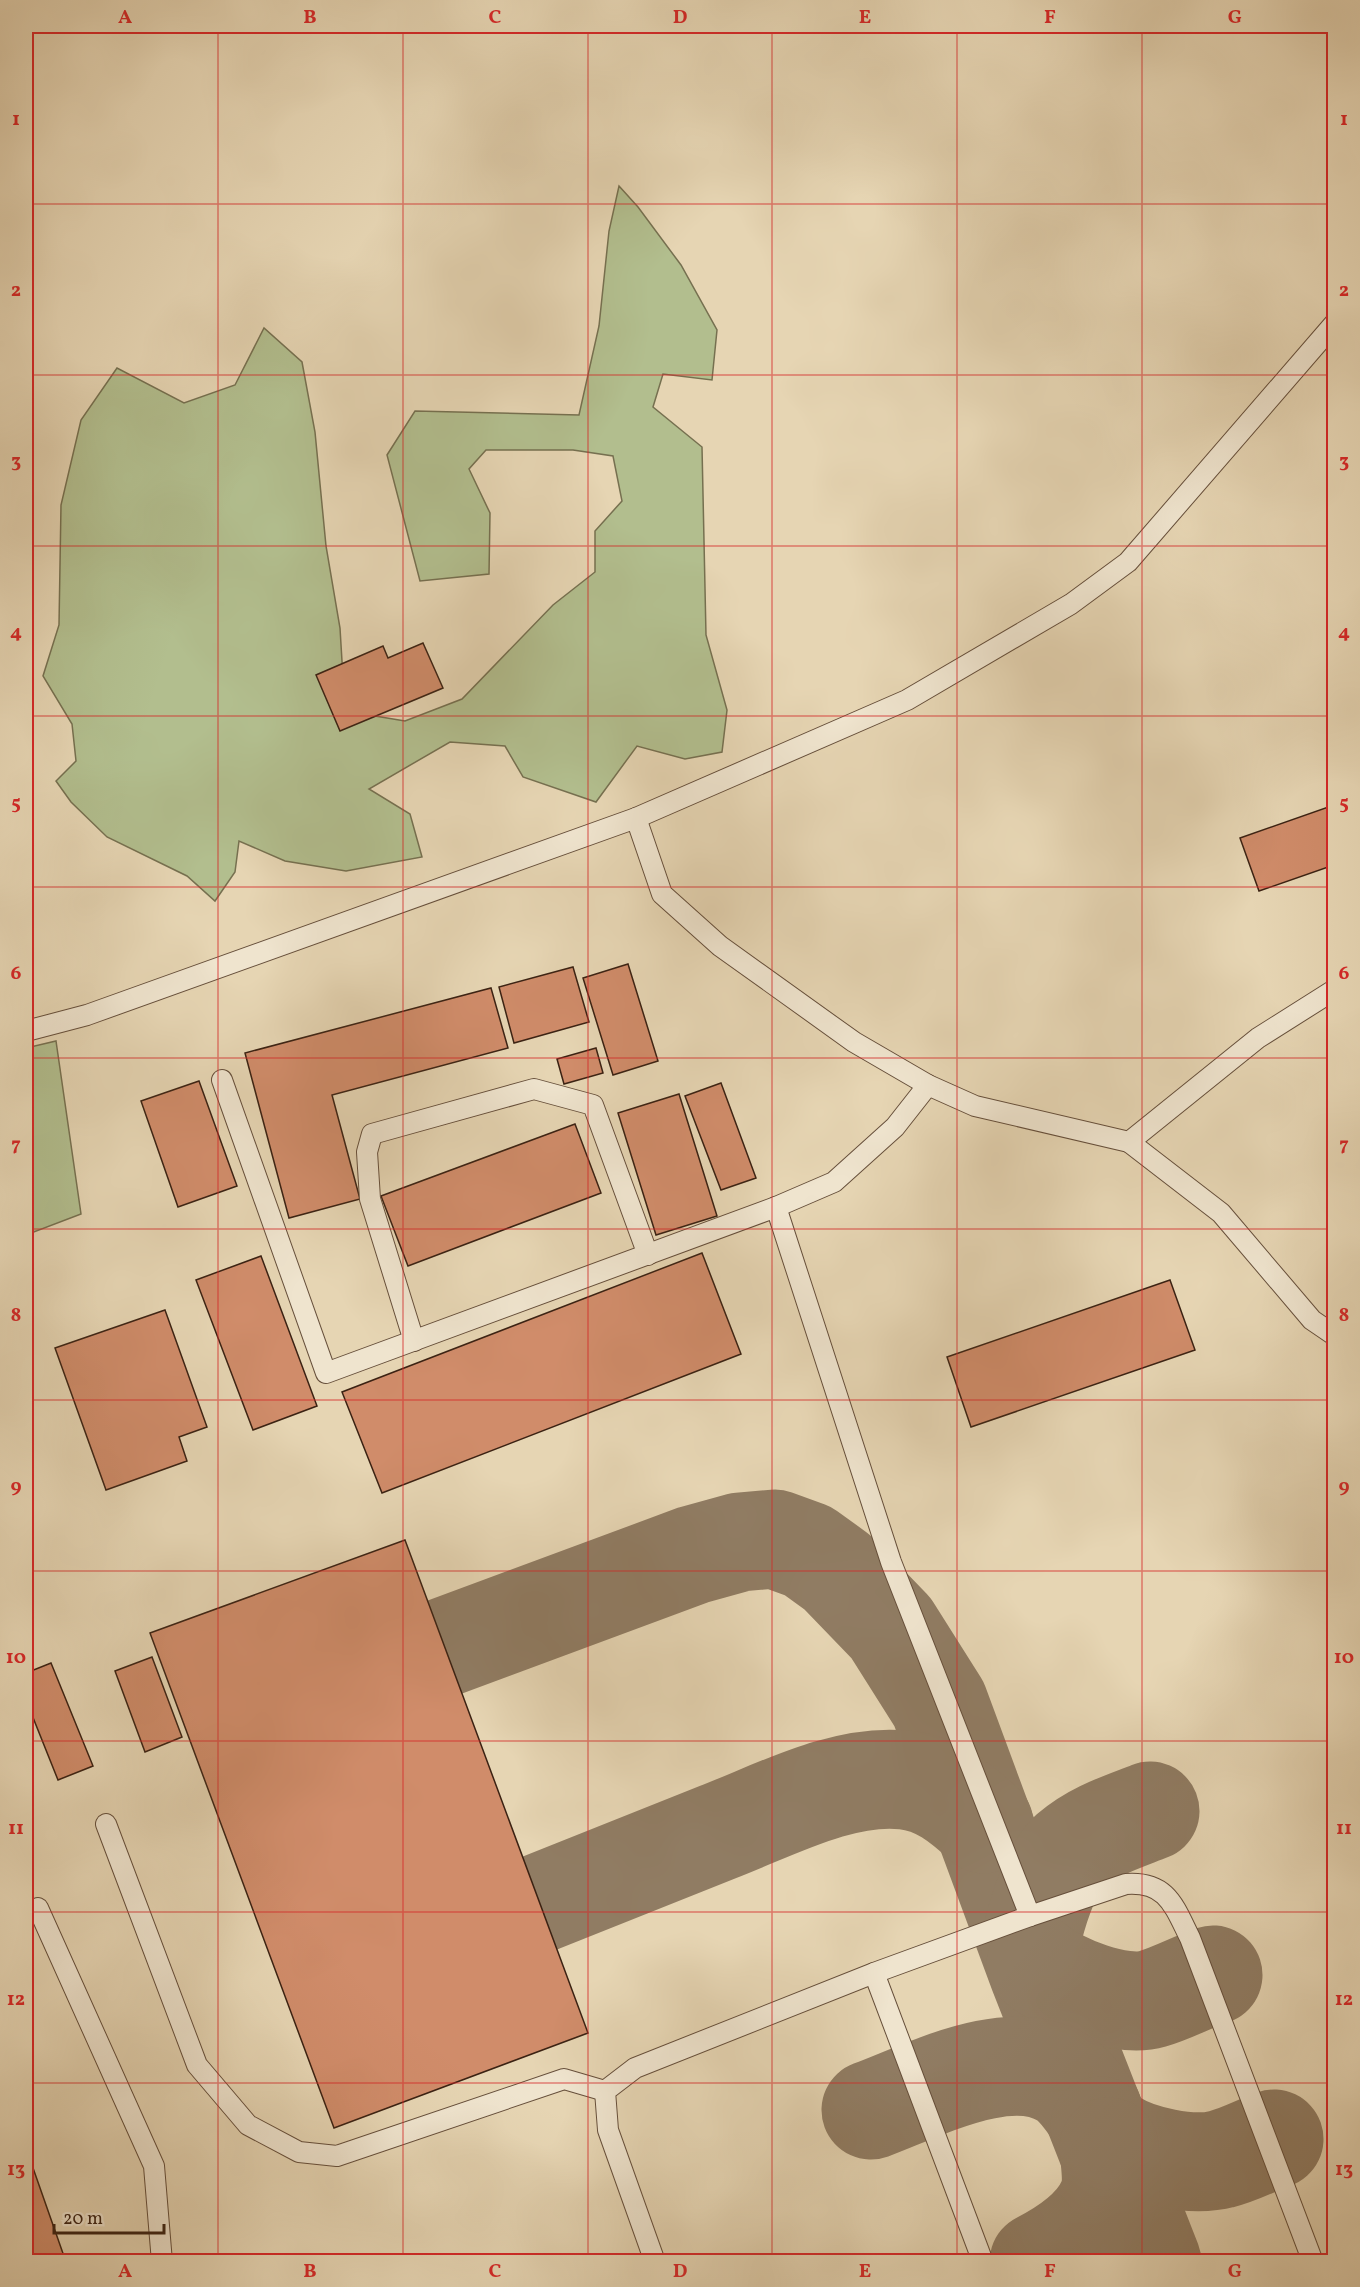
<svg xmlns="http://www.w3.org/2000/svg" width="1360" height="2287" viewBox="0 0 1360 2287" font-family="Vollkorn,serif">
<rect width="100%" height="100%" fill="#e6d5b3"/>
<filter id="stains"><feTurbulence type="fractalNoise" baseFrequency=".00333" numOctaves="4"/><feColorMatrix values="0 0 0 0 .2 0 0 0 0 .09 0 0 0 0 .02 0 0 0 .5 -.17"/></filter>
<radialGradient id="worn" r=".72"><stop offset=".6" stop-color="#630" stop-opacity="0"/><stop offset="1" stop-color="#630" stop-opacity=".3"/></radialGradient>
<!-- green -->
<g fill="#b2be8e" stroke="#767050" stroke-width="1.5">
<polygon points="619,186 638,207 681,265 717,330 712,380 663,374 653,407 702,447 706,635 727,710 722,752 685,759 637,746 596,802 523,777 505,746 450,742 369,789 410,814 422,857 346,871 285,861 239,841 235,872 215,901 187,876 107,837 71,802 56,781 76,761 72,724 43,676 59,625 61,505 81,420 117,368 184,403 235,385 264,328 302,362 315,432 326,546 340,628 345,711 405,721 462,699 553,605 595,572 595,531 622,501 613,456 573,450 486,450 469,469 490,513 489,574 420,581 387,455 415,411 579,415 599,326 609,231"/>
<polygon points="56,1041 81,1214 26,1235 26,1048"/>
</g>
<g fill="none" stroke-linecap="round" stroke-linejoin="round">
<!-- taxiway -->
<g stroke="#907c63" stroke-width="99">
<polyline points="445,1647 693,1555 740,1542 775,1539 808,1551 837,1572 891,1628 939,1704 1039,1974 1152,2262"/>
<path d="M540,1903C599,1879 659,1856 718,1832C775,1810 843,1773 905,1780C937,1783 961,1803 984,1824"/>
<path d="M1030,1944C1036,1917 1049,1870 1070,1851C1093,1831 1122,1822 1150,1811"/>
<path d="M1036,1964C1060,1984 1121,2008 1152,1999C1173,1993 1192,1982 1213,1975"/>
<path d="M871,2110C925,2090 1012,2043 1066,2080C1077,2088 1085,2100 1093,2111"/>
<path d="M1100,2126C1104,2131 1108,2136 1113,2139C1139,2156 1192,2167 1222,2159C1239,2155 1257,2145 1274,2139"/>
<path d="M1039,2262C1066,2248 1096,2228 1108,2199C1114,2183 1110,2163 1109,2147"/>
</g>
</g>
<!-- building -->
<g fill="#d08c6a" stroke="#3b2213" stroke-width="1.5">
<polygon points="423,643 443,688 340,731 316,675 383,646 388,658"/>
<polygon points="1334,805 1334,865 1259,891 1240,838"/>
<polygon points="628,964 658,1061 613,1075 583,978"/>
<polygon points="573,967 589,1022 514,1043 499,987"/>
<polygon points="491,988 508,1048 332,1095 360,1199 289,1218 245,1053"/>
<polygon points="596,1048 603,1073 564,1084 557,1059"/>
<polygon points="199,1081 237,1186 178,1207 141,1101"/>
<polygon points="721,1083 756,1178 721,1190 685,1096"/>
<polygon points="679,1094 717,1216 656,1235 618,1113"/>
<polygon points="575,1124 601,1193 408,1266 381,1196"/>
<polygon points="702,1253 741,1354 382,1493 342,1392"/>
<polygon points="261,1256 317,1406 253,1430 196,1280"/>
<polygon points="1170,1280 1195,1350 971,1427 947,1357"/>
<polygon points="165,1310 207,1427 179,1437 187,1461 106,1490 55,1348"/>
<polygon points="405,1540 588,2033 334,2128 150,1633"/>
<polygon points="152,1657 182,1737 145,1752 115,1671"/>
<polygon points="51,1663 93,1766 58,1780 26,1700 26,1673"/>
<polygon points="26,2148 66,2262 26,2262"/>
</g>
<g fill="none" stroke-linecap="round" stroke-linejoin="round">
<!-- service casing -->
<g stroke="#664f3b" stroke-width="22">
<g id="service">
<polyline points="636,818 907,700 1071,604 1128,562 1334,324"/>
<polyline points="26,1031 87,1015 636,818 662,894 720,946 854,1042 928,1085 975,1106 1129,1142 1258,1038 1334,990"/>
<polyline points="222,1080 326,1373 776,1207 834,1182 895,1127 928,1085"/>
<polyline points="1129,1142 1221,1213 1312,1320 1334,1335"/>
<polyline points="414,1341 370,1199 367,1152 372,1134 534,1089 593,1105 648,1255"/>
<polyline points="106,1824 197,2065 248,2125 299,2152 337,2156 564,2079 605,2091"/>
<polyline points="38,1908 154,2166 162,2262"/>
<path d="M1030,1916L1126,1884C1167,1881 1174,1906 1190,1938L1313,2262"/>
<polyline points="874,1973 983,2262"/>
<polyline points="655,2262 608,2130 605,2091 635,2068 874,1973 1030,1916 891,1562 776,1207"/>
</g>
</g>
<!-- service -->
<use href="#service" stroke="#efe4ce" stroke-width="20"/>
</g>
<!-- grid -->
<path fill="none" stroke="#d62828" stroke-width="1.5" stroke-opacity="0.55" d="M218,26V2262M403,26V2262M588,26V2262M772,26V2262M957,26V2262M1142,26V2262M26,204H1334M26,375H1334M26,546H1334M26,716H1334M26,887H1334M26,1058H1334M26,1229H1334M26,1400H1334M26,1571H1334M26,1741H1334M26,1912H1334M26,2083H1334"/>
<!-- margin -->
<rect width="1360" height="2287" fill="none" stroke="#e6d5b3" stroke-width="66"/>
<!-- scale -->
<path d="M54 2224v9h110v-9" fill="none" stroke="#3b2213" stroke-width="3"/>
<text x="63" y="2224" font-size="18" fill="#3b2213" stroke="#efe4ce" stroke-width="4.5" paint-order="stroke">20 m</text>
<rect x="33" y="33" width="1294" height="2221" fill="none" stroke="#d62828" stroke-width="2"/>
<g font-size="20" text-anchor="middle" font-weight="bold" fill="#d62828">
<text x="125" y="23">A</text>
<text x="310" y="23">B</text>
<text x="495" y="23">C</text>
<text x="680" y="23">D</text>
<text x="865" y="23">E</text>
<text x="1050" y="23">F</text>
<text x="1235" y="23">G</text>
<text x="16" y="125">1</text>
<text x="1344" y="125">1</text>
<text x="16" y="296">2</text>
<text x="1344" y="296">2</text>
<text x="16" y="467">3</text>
<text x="1344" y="467">3</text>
<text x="16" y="638">4</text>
<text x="1344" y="638">4</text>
<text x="16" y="809">5</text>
<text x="1344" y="809">5</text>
<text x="16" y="979">6</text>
<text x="1344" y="979">6</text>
<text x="16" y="1150">7</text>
<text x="1344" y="1150">7</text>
<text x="16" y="1321">8</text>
<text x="1344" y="1321">8</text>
<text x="16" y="1492">9</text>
<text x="1344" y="1492">9</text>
<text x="16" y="1663">10</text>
<text x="1344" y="1663">10</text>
<text x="16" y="1834">11</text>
<text x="1344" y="1834">11</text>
<text x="16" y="2005">12</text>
<text x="1344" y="2005">12</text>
<text x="16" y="2175">13</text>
<text x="1344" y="2175">13</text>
<text x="125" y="2277">A</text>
<text x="310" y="2277">B</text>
<text x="495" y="2277">C</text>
<text x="680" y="2277">D</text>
<text x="865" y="2277">E</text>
<text x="1050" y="2277">F</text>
<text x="1235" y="2277">G</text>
</g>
<rect width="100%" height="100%" filter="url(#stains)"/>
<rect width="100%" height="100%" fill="url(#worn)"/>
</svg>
